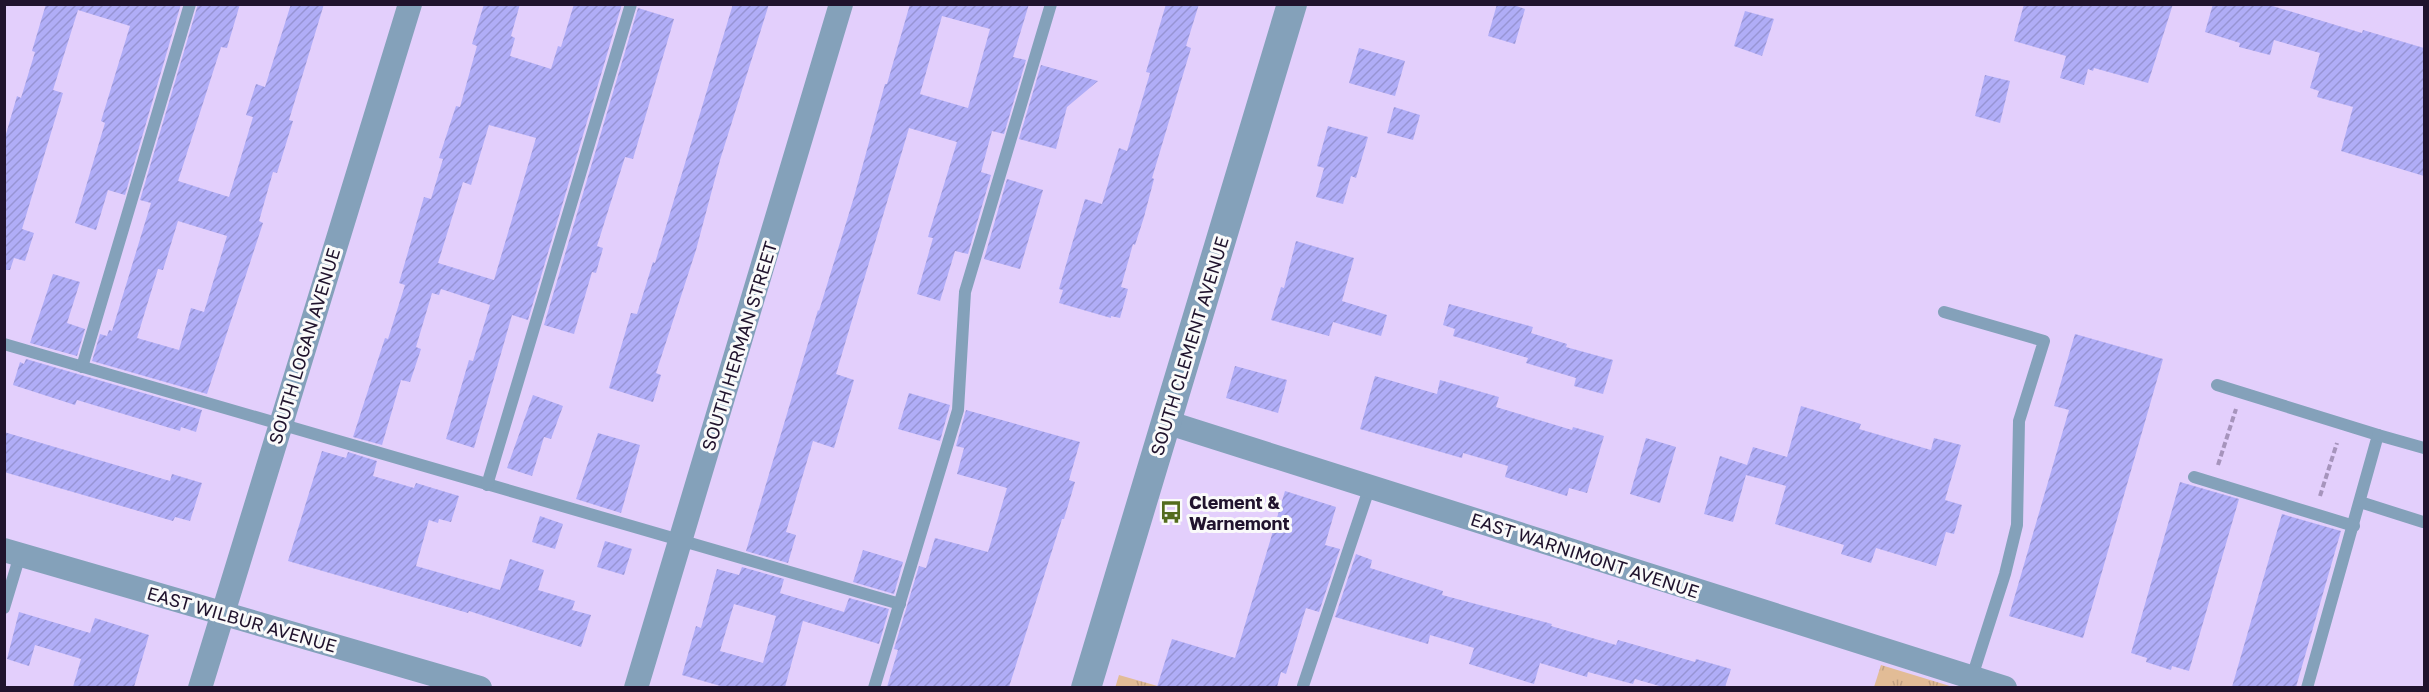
<svg xmlns="http://www.w3.org/2000/svg" width="2429" height="692" viewBox="0 0 2429 692" font-family="'Golos Text',sans-serif">
<defs>
<pattern id="grass-tufts" width="24" height="20" patternUnits="userSpaceOnUse" patternTransform="scale(1.5)"><rect width="24" height="20" fill="#e2bc96"/><path d="M3 7l-1-3M5 7V3M7 7l1-3M15 17l-1-3M17 17v-4M19 17l1-3" fill="none" stroke="#c2a182"/></pattern>
<pattern id="building-hatch" width="6" height="6" patternUnits="userSpaceOnUse" patternTransform="scale(1.5)"><rect width="6" height="6" fill="#b0adf7"/><path d="M-1 1l2-2M0 6l6-6M5 7l2-2" fill="none" stroke="#9794d4"/></pattern>
</defs>
<rect width="100%" height="100%" fill="#e3cffc"/>
<!-- grass -->
<g fill="url(#grass-tufts)">
<polygon points="1881,665 1953,687 1874,687"/>
<polygon points="1119,675 1161,687 1115,688"/>
</g>
<!-- building -->
<g fill="url(#building-hatch)" fill-rule="evenodd">
<polygon points="46,4 181,4 125,195 108,190 96,230 75,223 105,123 101,121 130,26 78,10 53,90 63,93 22,229 34,233 25,261 14,258 10,270 4,270 4,141 17,96 21,98 35,52 32,51"/>
<path d="M198,4H240L227,48L221,47L178,181L229,197L253,117L246,115L256,84L265,87L291,4H324L289,120L293,121L277,173L273,172L259,221L263,223L207,394L92,361L100,334L107,336L109,330L112,331L151,203L140,200ZM178,221L227,236L204,312L191,308L179,350L137,338L158,269L163,270Z"/>
<path d="M484,4H520L511,36L515,38L510,56L551,69L558,46L561,47L574,4H622L528,320L512,315L474,448L446,439L469,360L473,361L490,305L441,289L439,295L432,293L416,347L421,349L410,382L401,380L382,445L353,437L385,338L388,339L405,285L399,283L424,197L431,199L443,159L439,158L456,106L460,107L477,46L472,44ZM489,125L536,138L494,280L438,263L463,182L471,185Z"/>
<polygon points="733,4 769,4 720,160 696,250 656,373 661,375 653,402 609,388 631,313 637,314 653,262 655,263"/>
<path d="M910,4H1029L1013,57L1026,60L1004,134L992,131L981,172L991,175L968,254L955,251L940,301L917,294L933,238L928,237L957,142L909,128L836,374L854,380L834,448L813,441L786,532L796,535L788,563L746,551L818,310L819,311L854,197L885,84H887ZM942,16L990,29L968,108L920,94Z"/>
<polygon points="1166,4 1199,4 1186,46 1191,48 1152,178 1154,179 1144,217 1135,245 1133,244 1121,287 1128,289 1120,318 1111,316 1111,318 1059,303 1063,290 1059,289 1085,199 1102,204 1119,148 1127,151 1150,73 1146,72"/>
<polygon points="1497,4 1511,4 1525,9 1515,44 1488,36"/>
<polygon points="2024,4 2173,4 2148,83 2094,68 2093,71 2088,69 2084,85 2060,78 2066,56 2014,41"/>
<polygon points="2213,4 2266,4 2362,33 2363,30 2424,48 2424,176 2341,151 2353,107 2317,97 2319,91 2310,88 2320,53 2274,40 2270,55 2239,47 2240,43 2205,32"/>
<polygon points="638,8 674,19 633,159 625,157 597,246 603,248 596,273 592,272 574,334 544,325"/>
<polygon points="1745,11 1774,19 1762,56 1734,46"/>
<polygon points="1359,48 1405,61 1395,96 1349,83"/>
<polygon points="1041,65 1098,81 1067,107 1056,149 1019,139"/>
<polygon points="1985,75 2010,81 2000,123 1975,116"/>
<polygon points="1394,107 1420,115 1413,140 1387,133"/>
<polygon points="1328,126 1368,137 1356,178 1351,176 1343,204 1316,197 1324,168 1317,166"/>
<polygon points="1007,179 1043,190 1020,269 984,259"/>
<polygon points="1296,241 1354,258 1342,301 1387,315 1381,336 1333,322 1329,336 1271,320 1281,287 1284,288"/>
<polygon points="53,274 80,282 67,323 85,329 77,356 30,343"/>
<polygon points="1449,304 1533,327 1531,333 1567,344 1566,347 1613,360 1603,394 1574,386 1576,378 1526,363 1528,358 1453,336 1455,329 1443,325"/>
<polygon points="2075,334 2163,359 2083,638 2009,616 2069,410 2054,406"/>
<polygon points="26,359 202,410 196,432 181,427 180,431 77,400 75,405 13,385 20,362 24,364"/>
<polygon points="1235,366 1287,380 1278,413 1226,398"/>
<polygon points="1375,376 1437,394 1440,380 1499,397 1496,407 1572,430 1573,427 1604,436 1587,493 1569,488 1567,496 1505,477 1508,466 1463,453 1462,458 1360,429"/>
<polygon points="909,393 950,405 940,441 898,429"/>
<polygon points="533,395 563,406 551,439 544,437 532,476 507,468"/>
<polygon points="1801,406 1861,424 1859,429 1931,450 1934,438 1961,445 1945,500 1962,505 1954,534 1946,532 1936,566 1876,548 1871,563 1841,554 1844,545 1775,524 1786,486 1746,475 1733,522 1704,514 1720,456 1747,465 1753,447 1787,457"/>
<polygon points="966,410 1080,442 1069,480 1075,482 1064,519 1062,519 1009,687 887,687 898,650 894,649 919,566 926,568 935,538 988,552 1007,488 957,474 964,448 956,446"/>
<polygon points="4,432 170,481 172,474 202,483 190,521 175,517 173,521 4,472"/>
<polygon points="598,433 640,445 621,513 576,499"/>
<polygon points="1646,438 1676,447 1660,503 1630,494"/>
<polygon points="322,451 346,458 348,452 377,461 373,476 414,488 416,483 459,496 451,522 439,519 438,523 429,520 416,566 500,590 510,559 544,570 538,590 575,601 572,610 591,615 581,647 469,611 468,613 288,561"/>
<polygon points="2180,482 2239,499 2189,671 2172,666 2171,670 2146,662 2147,658 2131,653"/>
<polygon points="1285,491 1336,507 1325,545 1340,549 1319,612 1306,608 1286,674 1281,672 1277,687 1157,687 1172,639 1235,658"/>
<polygon points="2282,514 2341,531 2296,687 2232,687"/>
<polygon points="540,516 563,524 555,549 532,542"/>
<polygon points="605,541 632,549 624,575 597,567"/>
<polygon points="863,550 903,562 894,594 853,582"/>
<polygon points="1356,554 1372,560 1370,568 1443,591 1442,595 1552,624 1551,626 1616,645 1618,640 1695,662 1696,659 1731,669 1725,687 1663,687 1635,679 1633,684 1588,672 1587,677 1540,663 1534,684 1469,664 1474,648 1430,635 1428,644 1335,617"/>
<path d="M742,567L784,579L780,593L844,612L849,598L889,609L879,644L803,621L785,687H724L682,675L696,626L701,628L717,569L739,575ZM734,604L776,616L763,663L720,651Z"/>
<polygon points="19,612 90,633 95,618 149,635 134,687 73,687 81,659 35,645 29,666 7,659"/>
</g>
<g fill="none" stroke-linecap="round" stroke-linejoin="round">
<!-- path -->
<g stroke="#a694bc" stroke-width="4" stroke-dasharray="6 3" stroke-linecap="butt">
<polyline points="2218,465 2236,409"/>
<polyline points="2320,496 2337,443"/>
</g>
<!-- service -->
<g stroke="#84a1ba" stroke-width="12">
<polyline points="1944,312 2044,341 2019,421 2017,525 2005,574 1972,677"/>
<polyline points="4,344 900,604"/>
<polyline points="82,367 190,4"/>
<polyline points="2217,385 2378,435 2307,688"/>
<polyline points="2378,435 2424,448"/>
<polyline points="2194,477 2354,526"/>
<polyline points="487,485 631,4"/>
<polyline points="2360,502 2423,522"/>
<polyline points="4,608 20,555"/>
<polyline points="1303,686 1370,486"/>
<polyline points="874,688 958,410 965,292 1051,4"/>
</g>
<!-- minor -->
<g stroke="#84a1ba" stroke-width="24">
<polyline points="1166,422 2005,688"/>
<polyline points="4,550 480,688"/>
<polyline points="200,688 410,4"/>
<polyline points="636,688 841,4"/>
</g>
<!-- tertiary -->
<polyline stroke="#84a1ba" stroke-width="30" points="1086,688 1292,4"/>
</g>
<!-- icons -->
<defs>
<g id="bus-bare" transform="scale(1.8)"><path d="M-5-6H5V4H4V6H2V4H-2V6H-4V4H-5ZM-3.5-4V0h7V-4ZM-3.5 1.2v1.5H-2V1.2ZM2 1.2v1.5H3.5V1.2Z" fill="#536c1e" stroke="#fafafa" stroke-width="2.5" paint-order="stroke"/></g>
</defs>
<g fill-rule="evenodd">
<use href="#bus-bare" x="1171" y="512"/>
</g>
<g text-anchor="middle" dominant-baseline="central" stroke-width="6" stroke-linejoin="round" paint-order="stroke">
<!-- street labels -->
<g font-size="18" fill="#20132d" stroke="#fafafa">
<text transform="translate(304 346) rotate(-73)">SOUTH LOGAN AVENUE</text>
<text transform="translate(739 346) rotate(-73)">SOUTH HERMAN STREET</text>
<text transform="translate(1189 346) rotate(-73)">SOUTH CLEMENT AVENUE</text>
<text transform="translate(1585 555) rotate(18)">EAST WARNIMONT AVENUE</text>
<text transform="translate(242 619) rotate(16)">EAST WILBUR AVENUE</text>
</g>
<!-- poi labels -->
<g font-size="18" font-weight="bold" fill="#20132d" stroke="#fafafa" text-anchor="start">
<text x="1189" y="502">Clement &amp;<tspan x="1189" dy="21">Warnemont</tspan></text>
</g>
</g>
<!-- border -->
<rect width="2429" height="692" fill="none" stroke="#20132d" stroke-width="12"/>
</svg>
